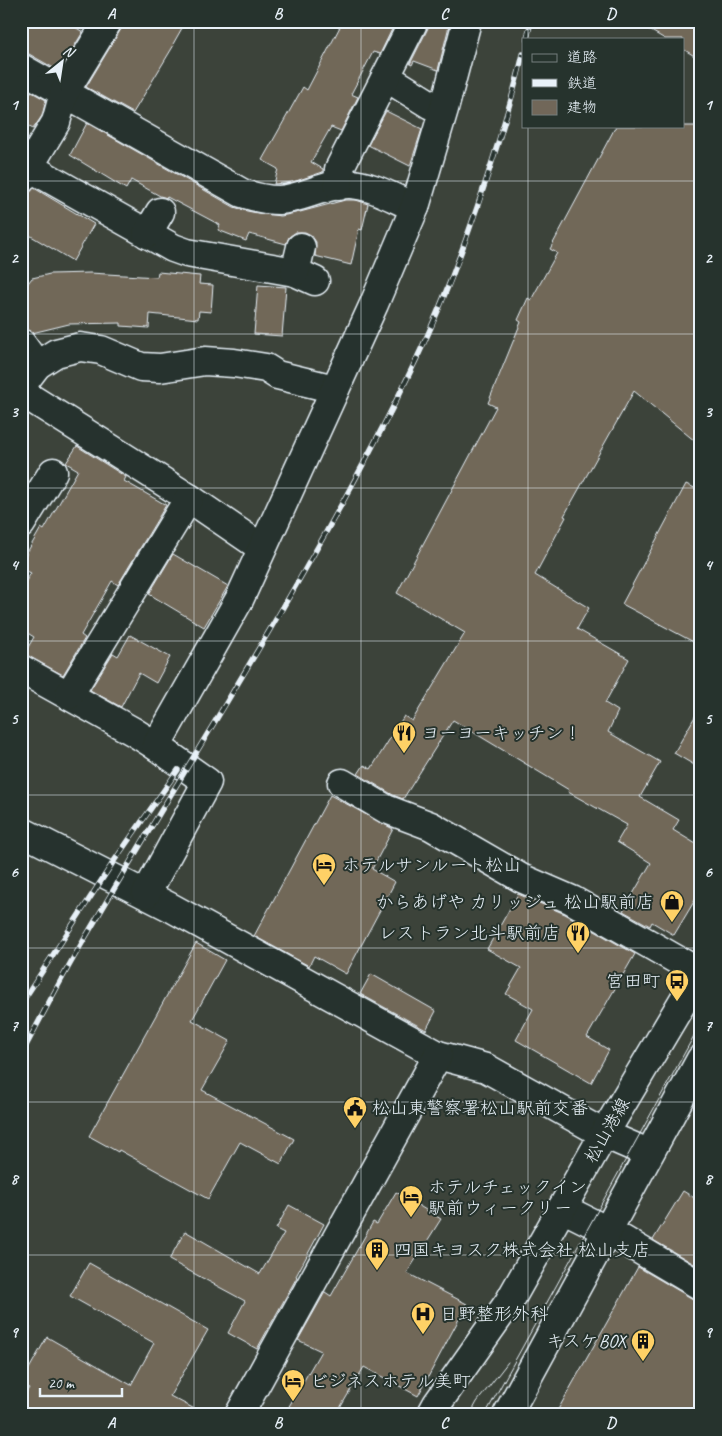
<svg xmlns="http://www.w3.org/2000/svg" width="722" height="1436" viewBox="0 0 722 1436" font-family="Caveat,'Klee One',sans-serif">
<rect width="100%" height="100%" fill="#3c433a"/>
<filter id="ink" filterUnits="userSpaceOnUse"><feTurbulence type="fractalNoise" baseFrequency=".02" numOctaves="2"/><feDisplacementMap in="SourceGraphic" scale="10" xChannelSelector="R" yChannelSelector="G"/><feConvolveMatrix kernelMatrix="1 2 1 2 8 2 1 2 1" color-interpolation-filters="sRGB"/></filter>
<g filter="url(#ink)">
<!-- building -->
<g fill="#716759" stroke="#e8f1f8">
<polygon points="21,21 65,21 83,32 59,71 29,54 21,52"/>
<polygon points="124,21 186,21 173,44 174,45 133,113 86,87 121,29"/>
<polygon points="343,21 396,21 380,54 373,52 351,94 358,97 341,131 331,127 311,162 323,169 323,172 293,182 274,184 278,169 262,160 303,87 307,90"/>
<polygon points="429,21 436,21 449,26 438,70 414,61 412,65 410,64 428,28"/>
<polygon points="634,21 701,21 701,60 683,49 683,39 665,39"/>
<polygon points="21,86 46,100 42,116 33,129 21,122"/>
<polygon points="386,111 422,129 410,166 368,145"/>
<polygon points="87,123 234,207 247,211 263,214 281,216 300,212 345,200 356,200 368,204 362,230 359,229 351,265 315,256 316,242 311,235 305,232 296,232 289,237 286,244 249,234 246,241 218,230 220,225 167,197 167,198 160,196 131,180 126,189 70,155"/>
<polygon points="616,126 701,126 701,446 634,391 564,516 566,517 535,575 589,608 577,629 629,659 605,703 618,711 608,732 660,762 640,797 679,820 673,830 701,847 701,890 674,935 652,922 650,926 623,911 651,863 617,842 627,825 568,792 569,790 453,720 403,799 393,795 358,774 364,765 371,769 404,716 412,721 465,633 397,593 496,407 488,403 521,322 518,320 528,298 531,300 557,253 550,249"/>
<polygon points="34,188 94,224 73,261 21,230 21,196 28,194"/>
<polygon points="158,272 200,276 199,284 213,285 211,312 199,311 198,319 150,314 149,328 121,326 121,323 69,324 32,333 23,328 21,318 21,292 32,278 50,274 90,273 157,277"/>
<polygon points="258,285 286,287 282,336 254,334"/>
<polygon points="77,446 126,477 124,481 166,505 118,585 112,581 81,635 85,638 63,675 24,654 34,637 21,629 21,589 31,573 21,568 21,563 41,528 44,530 78,470 66,463"/>
<polygon points="686,484 701,491 701,646 622,604"/>
<polygon points="173,554 228,586 204,627 149,594"/>
<polygon points="130,635 170,657 156,683 139,673 121,707 90,690 113,653 118,656"/>
<polygon points="701,706 701,769 674,753"/>
<polygon points="330,795 393,829 372,869 395,882 346,974 314,956 309,966 254,936"/>
<polygon points="518,894 565,914 635,954 587,1037 609,1050 591,1083 516,1040 533,1009 506,994 521,968 487,949"/>
<polygon points="196,943 225,960 192,1020 230,1041 202,1090 294,1139 281,1164 240,1142 208,1199 119,1150 118,1152 89,1136"/>
<polygon points="371,974 436,1011 426,1030 360,994"/>
<polygon points="683,1191 701,1202 701,1268 653,1240"/>
<polygon points="396,1192 441,1219 407,1273 467,1304 418,1396 364,1367 336,1415 284,1415 321,1351 298,1340 325,1292 331,1296 373,1222 377,1224"/>
<polygon points="289,1205 324,1224 296,1276 297,1277 257,1349 228,1333 245,1301 169,1260 185,1231 260,1274 284,1233 276,1229"/>
<polygon points="89,1263 208,1330 170,1396 206,1415 21,1415 21,1401 29,1388 21,1383 47,1337 131,1385 154,1343 70,1296"/>
<polygon points="638,1267 693,1299 701,1302 701,1415 555,1415"/>
</g>
<g fill="none" stroke-linecap="round" stroke-linejoin="round">
<!-- minor casing -->
<g stroke="#e8f1f8" stroke-width="31">
<g id="minor">
<path d="M21,68L242,193C254,197 266,200 279,200C302,199 327,183 350,184C373,185 394,199 415,207"/>
<polyline points="386,77 431,105"/>
<polyline points="29,167 173,248 187,253 295,272 315,281"/>
<polyline points="21,180 56,122 64,93 108,21"/>
<polyline points="338,186 339,169 414,21"/>
<polyline points="147,234 160,212"/>
<polyline points="295,272 301,247"/>
<polyline points="21,343 37,365"/>
<polyline points="21,386 37,365 56,353 80,347 101,350 141,367 160,368 205,361 234,363 266,368 277,375 335,389"/>
<polyline points="21,392 189,498 262,548"/>
<polyline points="21,524 53,472"/>
<polyline points="21,669 134,732 156,746"/>
<polyline points="69,695 189,498"/>
<polyline points="342,783 386,809 431,826 521,878 572,900 700,973"/>
<polyline points="21,831 170,907 438,1055 486,1068 604,1134 648,1153"/>
<polyline points="146,894 207,782 156,746 239,600 374,304 415,207 444,109 467,21"/>
<polyline points="562,1208 608,1231 701,1286"/>
<polyline points="239,1415 438,1055"/>
</g>
</g>
<!-- major casing -->
<g stroke="#e8f1f8" stroke-width="31">
<g id="major">
<polyline points="431,1415 437,1404 509,1302 604,1134 701,971"/>
<polyline points="507,1415 701,1059"/>
</g>
</g>
<!-- minor -->
<use href="#minor" stroke="#26332d" stroke-width="28"/>
<!-- major -->
<use href="#major" stroke="#26332d" stroke-width="28"/>
<!-- tram -->
<g stroke="#e8f1f8" stroke-width="1">
<polyline points="470,1415 477,1402 508,1362"/>
<polyline points="485,1415 701,1023"/>
</g>
<!-- rail casing -->
<g stroke="#e8f1f8" stroke-width="5.5">
<g id="rail">
<polyline points="527,39 531,21"/>
<polyline points="21,1004 114,861 178,770"/>
<path d="M21,1055C40,1020 58,984 78,950C192,754 319,563 417,358C449,291 475,217 497,146C506,116 516,86 523,54"/>
</g>
</g>
<!-- rail -->
<use href="#rail" stroke="#26332d" stroke-width="4" stroke-dasharray="11" stroke-linecap="butt"/>
</g>
</g>
<!-- grid -->
<path fill="none" stroke="#e8f1f8" stroke-width="1" stroke-opacity="0.55" d="M194,21V1415M361,21V1415M528,21V39M528,126V1415M21,181H701M21,334H701M21,488H701M21,641H701M21,795H701M21,948H701M21,1102H701M21,1255H701"/>
<!-- icons -->
<defs>
<g id="restaurant-pin" transform="scale(1.25)"><path d="M0 17L-7.5 6A9.5 9.5 0 1 1 7.5 6Z" fill="#ffd166" stroke="#26332d"/><path d="M-5-6h1v4h1v-4h1v4h1v-4h1v5L-1.5 .5V6h-2V.5L-5-1ZM5-6V6H3V1.5H1.5Q1.5-4 5-6Z" fill="#111"/></g>
<g id="hotel-pin" transform="scale(1.25)"><path d="M0 17L-7.5 6A9.5 9.5 0 1 1 7.5 6Z" fill="#ffd166" stroke="#26332d"/><path d="M-6-4.5h1.5V1H6V5H4.5V3h-9V5H-6ZM-4 0a1.8 1.8 0 1 1 3.6 0ZM.5 0V-2.5h3Q6-2.5 6 0Z" fill="#111"/></g>
<g id="shop-pin" transform="scale(1.25)"><path d="M0 17L-7.5 6A9.5 9.5 0 1 1 7.5 6Z" fill="#ffd166" stroke="#26332d"/><path d="M-5-2.5h2.3a2.7 3.5 0 0 1 5.4 0H5L5.5 6h-11ZM-1.5-2.5h3a1.5 2.3 0 0 0-3 0Z" fill="#111"/></g>
<g id="bus-pin" transform="scale(1.25)"><path d="M0 17L-7.5 6A9.5 9.5 0 1 1 7.5 6Z" fill="#ffd166" stroke="#26332d"/><path d="M-5-6H5V4H4V6H2V4H-2V6H-4V4H-5ZM-3.5-4V0h7V-4ZM-3.5 1.2v1.5H-2V1.2ZM2 1.2v1.5H3.5V1.2Z" fill="#111"/></g>
<g id="civic-pin" transform="scale(1.25)"><path d="M0 17L-7.5 6A9.5 9.5 0 1 1 7.5 6Z" fill="#ffd166" stroke="#26332d"/><path d="M-.6-6.5H3V-4.5H.6V-3L4-1V1h2V6H-6V1h2V-1L-.6-3ZM-1.2 2.5V6h2.4V2.5Z" fill="#111"/></g>
<g id="building-pin" transform="scale(1.25)"><path d="M0 17L-7.5 6A9.5 9.5 0 1 1 7.5 6Z" fill="#ffd166" stroke="#26332d"/><path d="M-4-6H4V6H1V3H-1V6H-4ZM-2.5-4.3h1.7v1.8h-1.7ZM.8-4.3h1.7v1.8H.8ZM-2.5-1h1.7V.8h-1.7ZM.8-1h1.7V.8H.8Z" fill="#111"/></g>
<g id="hospital-pin" transform="scale(1.25)"><path d="M0 17L-7.5 6A9.5 9.5 0 1 1 7.5 6Z" fill="#ffd166" stroke="#26332d"/><path d="M-5-5h3v3.5h4V-5h3V5h-3V1.5h-4V5h-3Z" fill="#111"/></g>
</defs>
<g fill-rule="evenodd">
<use href="#restaurant-pin" x="404" y="733"/>
<use href="#hotel-pin" x="324" y="865"/>
<use href="#shop-pin" x="672" y="902"/>
<use href="#restaurant-pin" x="578" y="933"/>
<use href="#bus-pin" x="677" y="981"/>
<use href="#civic-pin" x="355" y="1108"/>
<use href="#hotel-pin" x="411" y="1197"/>
<use href="#building-pin" x="377" y="1250"/>
<use href="#hospital-pin" x="423" y="1314"/>
<use href="#building-pin" x="643" y="1341"/>
<use href="#hotel-pin" x="293" y="1381"/>
</g>
<g text-anchor="middle" dominant-baseline="central" stroke-width="4" stroke-linejoin="round" paint-order="stroke">
<!-- poi labels -->
<g font-size="18" fill="#e8f1f8" stroke="#26332d" text-anchor="start">
<text x="422" y="733">ヨーヨーキッチン！</text>
<text x="342" y="865">ホテルサンルート松山</text>
<text x="654" y="902" text-anchor="end">からあげや カリッジュ 松山駅前店</text>
<text x="560" y="933" text-anchor="end">レストラン北斗駅前店</text>
<text x="660" y="981" text-anchor="end">宮田町</text>
<text x="372" y="1108">松山東警察署松山駅前交番</text>
<text x="428" y="1187">ホテルチェックイン<tspan x="428" dy="21">駅前ウィークリー</tspan></text>
<text x="394" y="1250">四国キヨスク株式会社 松山支店</text>
<text x="440" y="1314">日野整形外科</text>
<text x="626" y="1341" text-anchor="end">キスケBOX</text>
<text x="310" y="1381">ビジネスホテル美町</text>
</g>
<!-- street labels -->
<g font-size="18" fill="#e8f1f8" stroke="#26332d">
<text transform="translate(607 1130) rotate(-60)">松山港線</text>
</g>
</g>
<!-- margin -->
<rect width="722" height="1436" fill="none" stroke="#26332d" stroke-width="55"/>
<!-- legend -->
<rect x="522" y="38" width="162" height="90" fill="#26332d" stroke="#747f7e"/>
<rect x="532" y="54" width="25" height="8" fill="#26332d" stroke="#747f7e"/>
<text x="567" y="62" font-size="15" fill="#e8f1f8">道路</text>
<rect x="532" y="79" width="25" height="8" fill="#e8f1f8" stroke="#747f7e"/>
<text x="567" y="88" font-size="15" fill="#e8f1f8">鉄道</text>
<rect x="532" y="100" width="25" height="15" fill="#716759" stroke="#747f7e"/>
<text x="567" y="112" font-size="15" fill="#e8f1f8">建物</text>
<!-- north arrow -->
<g transform="translate(62 62) rotate(30)" stroke="#26332d" stroke-width="4" paint-order="stroke">
<path d="M0-4L9 19L0 12L-9 19Z" fill="#e8f1f8"/>
<text y="-8" font-size="14" font-weight="bold" text-anchor="middle" fill="#e8f1f8">N</text>
</g>
<!-- scale -->
<path d="M40 1388v8h82v-8" fill="none" stroke="#e8f1f8" stroke-width="2.5"/>
<text x="48" y="1388" font-size="15" fill="#e8f1f8" stroke="#26332d" stroke-width="4" paint-order="stroke">20 m</text>
<rect x="28" y="28" width="666" height="1380" fill="none" stroke="#e8f1f8" stroke-width="2"/>
<g font-size="16" text-anchor="middle" font-weight="bold" fill="#e8f1f8">
<text x="111" y="19">A</text>
<text x="278" y="19">B</text>
<text x="444" y="19">C</text>
<text x="611" y="19">D</text>
<text x="14" y="110">1</text>
<text x="708" y="110">1</text>
<text x="14" y="263">2</text>
<text x="708" y="263">2</text>
<text x="14" y="417">3</text>
<text x="708" y="417">3</text>
<text x="14" y="570">4</text>
<text x="708" y="570">4</text>
<text x="14" y="724">5</text>
<text x="708" y="724">5</text>
<text x="14" y="877">6</text>
<text x="708" y="877">6</text>
<text x="14" y="1031">7</text>
<text x="708" y="1031">7</text>
<text x="14" y="1184">8</text>
<text x="708" y="1184">8</text>
<text x="14" y="1337">9</text>
<text x="708" y="1337">9</text>
<text x="111" y="1428">A</text>
<text x="278" y="1428">B</text>
<text x="444" y="1428">C</text>
<text x="611" y="1428">D</text>
</g>
</svg>
